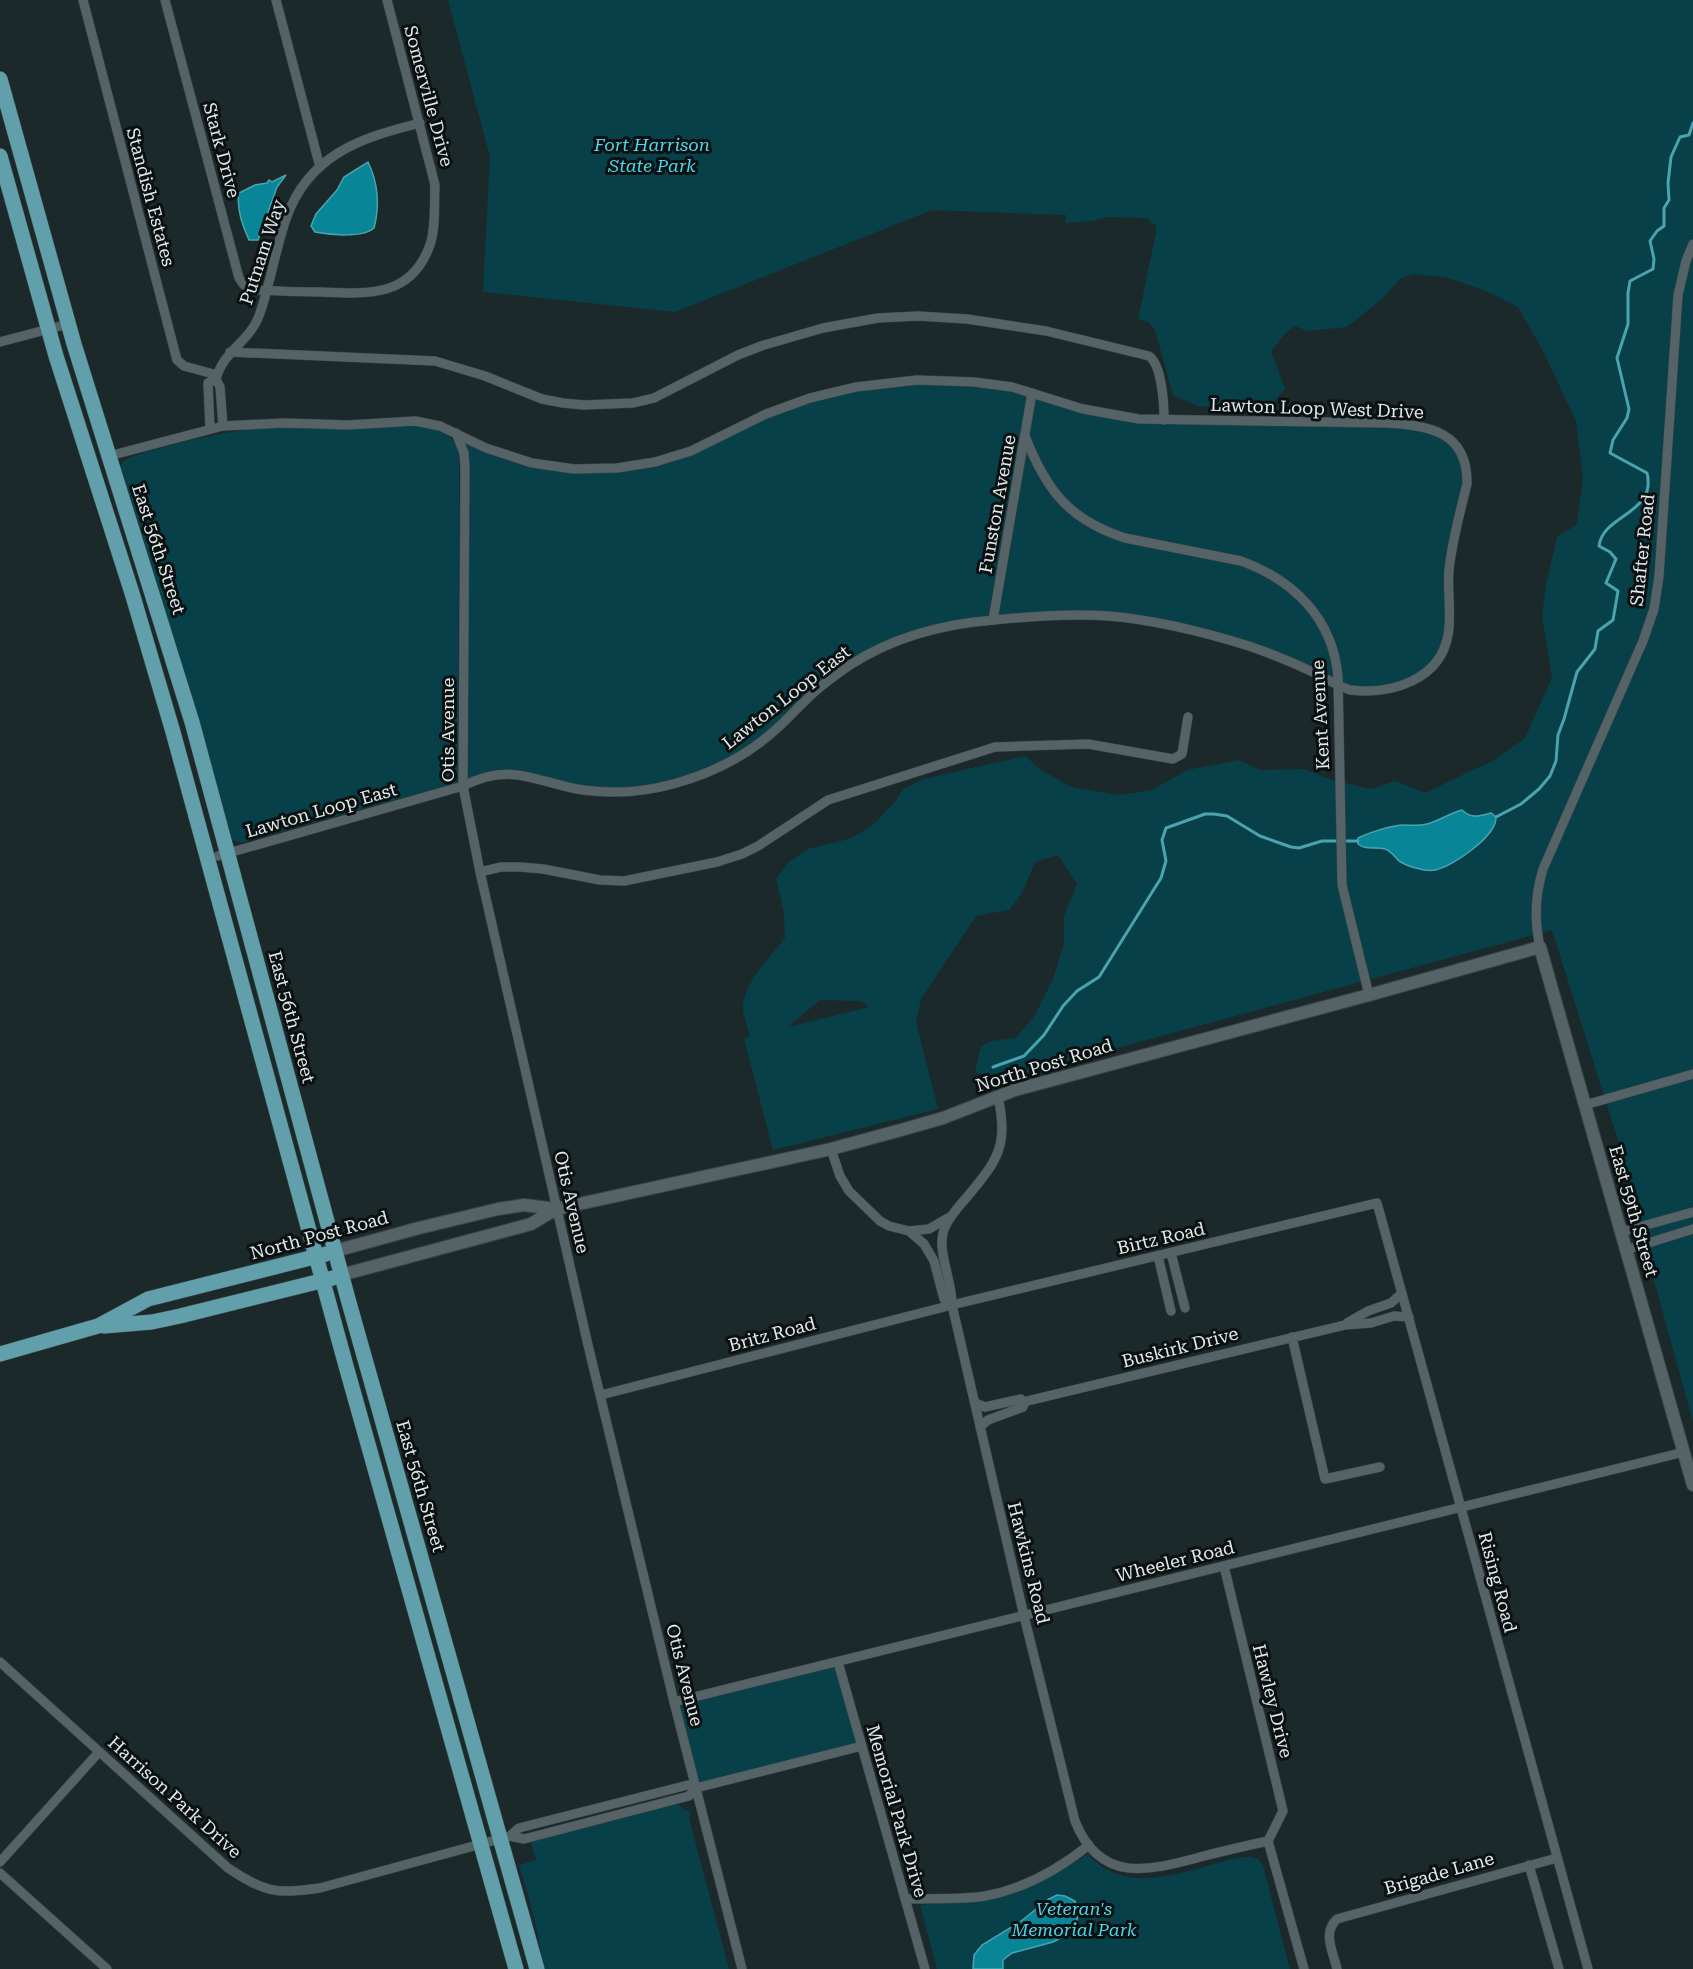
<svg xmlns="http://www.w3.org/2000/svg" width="1693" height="1969" viewBox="0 0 1693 1969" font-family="'Roboto Serif',serif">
<rect width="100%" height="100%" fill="#1c292b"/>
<!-- green -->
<g fill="#074049" fill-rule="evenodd">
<path d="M448,0H1693V1422L1635,1211L1623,1156L1552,930L1025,1073L1030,1065L999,1080L975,1072L981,1046L992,1041L1015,1038L1034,1017L1053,979L1064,944V916L1077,884L1058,855L1035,862L1022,893L1009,910L976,916L921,999L916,1022L938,1109L773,1150L744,1039L750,1037C748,1028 742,1014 743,1005C745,981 771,956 785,938L784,912L776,879L789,862L808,849L849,839L871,827L895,802L903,789L923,779L1026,756L1038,768L1071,787L1119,795L1152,790L1187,770L1239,760L1260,770L1304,769L1331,780L1371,789L1395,781L1425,793L1496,759L1525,738L1552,678L1542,616L1546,585L1557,537L1577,524L1583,478L1576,421L1543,351L1518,307L1484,290L1445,277L1413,274L1401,278L1382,299L1347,327L1307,331L1295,326L1285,334L1271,351L1285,389L1272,404L1232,408L1197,406L1173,395L1155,330L1148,322L1138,319L1156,233V226L1147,218L1109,217L1092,221L1065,223L1066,215L932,210L675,312L483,292L490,157ZM820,1000L861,1001L869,1007L788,1027Z"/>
<polygon points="974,382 1110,415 1385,423 1447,437 1467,473 1456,535 1450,622 1437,661 1394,688 1340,686 1215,637 1091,615 944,627 859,660 757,745 685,780 602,791 517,775 463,786 465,468 456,433 486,448 574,469 655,462 766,414 856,387"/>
<path d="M279,426H421C441,431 455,433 459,455L458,775L456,783L241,843L232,839L120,470C121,461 126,459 134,456C183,441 228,430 279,426Z"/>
<polygon points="838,1662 862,1746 696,1788 674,1702"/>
<path d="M678,1804L683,1809L691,1812L689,1818L729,1969H543C539,1932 530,1900 519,1865L536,1860L531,1842Z"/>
<path d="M1088,1854C1123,1894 1174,1875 1218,1863C1232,1859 1244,1854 1258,1859L1263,1866L1290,1969H937L920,1905L1015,1892L1068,1866Z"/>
</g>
<!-- water -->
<g fill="#088697" stroke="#49a4b0" stroke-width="1.5">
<path d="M368,162C378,182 380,206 374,228C363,238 330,235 315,232L311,226L316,214L337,190L344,177Z"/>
<path d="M286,175L277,187L258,240H249C243,227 236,208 239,193L255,185L267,183L269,180L272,182Z"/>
<path d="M1462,810C1471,819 1479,816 1491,813L1496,817C1497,836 1452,867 1435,870C1429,871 1422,870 1416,868C1411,867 1404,864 1399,861C1395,857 1390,850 1385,849C1375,846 1367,851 1358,844V838C1368,833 1392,825 1404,825C1412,825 1418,826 1427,824C1439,821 1450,813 1462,810Z"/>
<path d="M1057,1895L1065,1896L1075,1901C1079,1913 1078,1919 1074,1931L1053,1942L1012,1953L1003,1960V1969H973L974,1955L982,1945L1020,1922L1049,1899Z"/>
</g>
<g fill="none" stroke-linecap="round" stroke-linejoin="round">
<!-- stream -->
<g stroke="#49a4b0" stroke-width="3">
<path d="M1496,817L1521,804L1539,789L1550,776L1556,761L1558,735L1564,719L1577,672L1595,649L1598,631L1613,620L1618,591L1606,583L1616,559L1610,552L1599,546C1603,514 1657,514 1647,473L1610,453L1613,440L1627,418L1629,409L1617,358L1628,324V293L1630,281L1653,269L1654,259L1650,241L1657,231L1664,226V208L1669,200L1668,183L1671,157L1680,137L1689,135L1693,123"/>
<polyline points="993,1067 1024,1056 1044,1035 1063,1006 1077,991 1099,977 1161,878 1166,861 1162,840 1166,828 1205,814 1214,814 1227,816 1260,836 1291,847 1299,848 1322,841 1358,841"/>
</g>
<!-- minor casing -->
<g stroke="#3b4547" stroke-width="10">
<g id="minor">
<polyline points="83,0 177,360 184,366 217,375"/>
<path d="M165,0L239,278L244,285L256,290C278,291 299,292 321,292C367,294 411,298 430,245C436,227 434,204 435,185L433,177L387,0"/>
<polyline points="276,0 320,167"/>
<polyline points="0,342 68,324"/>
<path d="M230,352L435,361L485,376L542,399L563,403L584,405L633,403L654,398L738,355L761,346L823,328L878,318L918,316L967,319L1046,331L1149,356C1162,365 1164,404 1164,420"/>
<path d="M223,426L220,387L216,379C224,350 249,342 259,316C270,285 275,251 286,219C308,155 360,138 420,123"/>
<polyline points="210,429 208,383 216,379"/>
<polyline points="456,433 464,453 465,468 463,786 480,872 588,1345 674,1702 742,1969"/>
<path d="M1025,436C1046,490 1069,520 1125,538L1241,561C1294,580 1333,619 1338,677L1342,885L1369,995"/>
<path d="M109,456L223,426L284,423L348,425L415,421L440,426L486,448L532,463L574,469L617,468L655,462L691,451L766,414L810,398L856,387L917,380L974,382L1012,387L1083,409L1139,419L1385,423C1428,425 1468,431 1467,484C1460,512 1452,541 1449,570C1447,591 1452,615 1448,635C1440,680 1391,695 1350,690C1338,686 1327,679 1315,673C1294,663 1272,654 1249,646C1204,632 1156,620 1109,616C1070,613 1032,616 994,620C943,624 893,637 850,665C834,676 818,687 805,701C794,711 785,722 774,731C745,757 710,774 673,784C644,792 613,794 583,790C534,782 512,761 463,786L218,856"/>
<polyline points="993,620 1032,393"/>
<polyline points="480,872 501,867 520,867 543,869 600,880 624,881 717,862 742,854 758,846 828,800 995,747 1088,744 1173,759 1182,754 1188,717"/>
<path d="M1540,947C1534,920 1535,895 1543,869L1643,641L1654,609L1659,576L1678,295L1686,261L1693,244"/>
<path d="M998,1096C1008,1146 999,1159 967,1197C959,1206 950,1216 945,1227C935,1249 953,1281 952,1305L1024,1616L1075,1821C1100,1884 1148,1871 1200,1857C1223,1851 1245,1846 1268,1841L1304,1969"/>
<polyline points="1585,1105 1693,1074"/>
<polyline points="831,1149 840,1176 849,1191 880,1221 889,1226 909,1231 924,1244 934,1261 944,1299 952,1305"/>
<polyline points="909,1231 929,1229 948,1218"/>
<polyline points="1621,1232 1693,1212"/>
<polyline points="1626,1250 1693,1229"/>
<polyline points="1171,1253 1185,1308"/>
<polyline points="1158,1256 1171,1311"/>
<polyline points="1347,1323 1368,1311 1391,1303 1402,1293"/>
<polyline points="1292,1337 1325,1479 1380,1467"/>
<polyline points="601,1395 952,1305 1377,1203 1588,1969"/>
<polyline points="1023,1402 1345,1325 1371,1323 1394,1316 1409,1317"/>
<polyline points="975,1403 985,1407 1021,1399 1024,1404 1023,1407 988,1420 980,1427"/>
<polyline points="1224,1566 1283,1811 1268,1841"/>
<path d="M0,1662L228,1868C265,1893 276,1894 320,1888L510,1836L519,1828L688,1785L696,1788"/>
<polyline points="838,1662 925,1969"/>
<polyline points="674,1702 1684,1452"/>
<polyline points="510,1836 524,1839 689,1796 696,1788 862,1746"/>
<polyline points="0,1862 99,1752"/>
<polyline points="1529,1865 1559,1969"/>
<polyline points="0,1873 107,1969"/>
<path d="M905,1899C931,1898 959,1900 985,1896C1024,1889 1059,1869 1089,1845"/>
<path d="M1337,1969C1333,1951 1322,1933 1337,1919L1557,1858"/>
</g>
</g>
<!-- tertiary casing -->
<g stroke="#3b4547" stroke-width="14">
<g id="tertiary">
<polyline points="335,1251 419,1228 498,1209 524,1205 556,1209"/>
<polyline points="341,1275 531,1224 556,1209 831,1149 901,1130 943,1118 1015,1090 1369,995 1540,947 1693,1485"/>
</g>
</g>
<!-- primary casing -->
<g stroke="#3b4547" stroke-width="16">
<g id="primary">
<polyline points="0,79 74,344 192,722 348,1299 537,1969"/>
<polyline points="0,156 56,356 132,593 173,732 346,1366 516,1969"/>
<polyline points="104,1326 152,1322 180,1316 333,1278"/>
<polyline points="0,1354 98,1326 148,1299 326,1254"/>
</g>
</g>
<!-- minor -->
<use href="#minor" stroke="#556366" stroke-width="9"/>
<!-- tertiary -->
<use href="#tertiary" stroke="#556366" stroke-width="12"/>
<!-- primary -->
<use href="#primary" stroke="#619faa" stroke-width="15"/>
</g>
<g text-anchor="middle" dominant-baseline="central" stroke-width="6" stroke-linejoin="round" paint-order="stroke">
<!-- street labels -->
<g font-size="18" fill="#e2eaec" stroke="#0b1011">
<text transform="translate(429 96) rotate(75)">Somerville Drive</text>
<text transform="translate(222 150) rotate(75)">Stark Drive</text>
<text transform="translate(151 197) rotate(75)">Standish Estates</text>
<text transform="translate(262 252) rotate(-72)">Putnam Way</text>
<text transform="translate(1317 408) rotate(2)">Lawton Loop West Drive</text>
<text transform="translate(997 504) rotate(-80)">Funston Avenue</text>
<text transform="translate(159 549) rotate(72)">East 56th Street</text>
<text transform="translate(1642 550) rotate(-84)">Shafter Road</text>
<text transform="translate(786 697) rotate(-38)">Lawton Loop East</text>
<text transform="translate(1320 715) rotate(-93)">Kent Avenue</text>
<text transform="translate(447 730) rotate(-90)">Otis Avenue</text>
<text transform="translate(321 810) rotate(-16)">Lawton Loop East</text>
<text transform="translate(292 1017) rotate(75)">East 56th Street</text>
<text transform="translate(1044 1065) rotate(-17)">North Post Road</text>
<text transform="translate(572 1202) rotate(77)">Otis Avenue</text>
<text transform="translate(1634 1211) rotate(74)">East 59th Street</text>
<text transform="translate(319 1235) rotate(-15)">North Post Road</text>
<text transform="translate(1161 1238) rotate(-13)">Birtz Road</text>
<text transform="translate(772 1334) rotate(-15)">Britz Road</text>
<text transform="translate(1180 1347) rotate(-14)">Buskirk Drive</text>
<text transform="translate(421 1486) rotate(74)">East 56th Street</text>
<text transform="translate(1175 1561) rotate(-14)">Wheeler Road</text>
<text transform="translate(1029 1563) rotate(76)">Hawkins Road</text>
<text transform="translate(1498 1582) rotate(75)">Rising Road</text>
<text transform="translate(685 1675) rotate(76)">Otis Avenue</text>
<text transform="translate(1273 1701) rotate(76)">Hawley Drive</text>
<text transform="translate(175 1797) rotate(42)">Harrison Park Drive</text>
<text transform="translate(897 1811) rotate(74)">Memorial Park Drive</text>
<text transform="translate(1439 1873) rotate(-16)">Brigade Lane</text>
</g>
<!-- park labels -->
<g font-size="18" font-style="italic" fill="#4bd7ed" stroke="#0b1011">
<text x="652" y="144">Fort Harrison<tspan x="652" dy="21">State Park</tspan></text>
<text x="1074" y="1908">Veteran's<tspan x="1074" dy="21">Memorial Park</tspan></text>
</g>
</g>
</svg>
